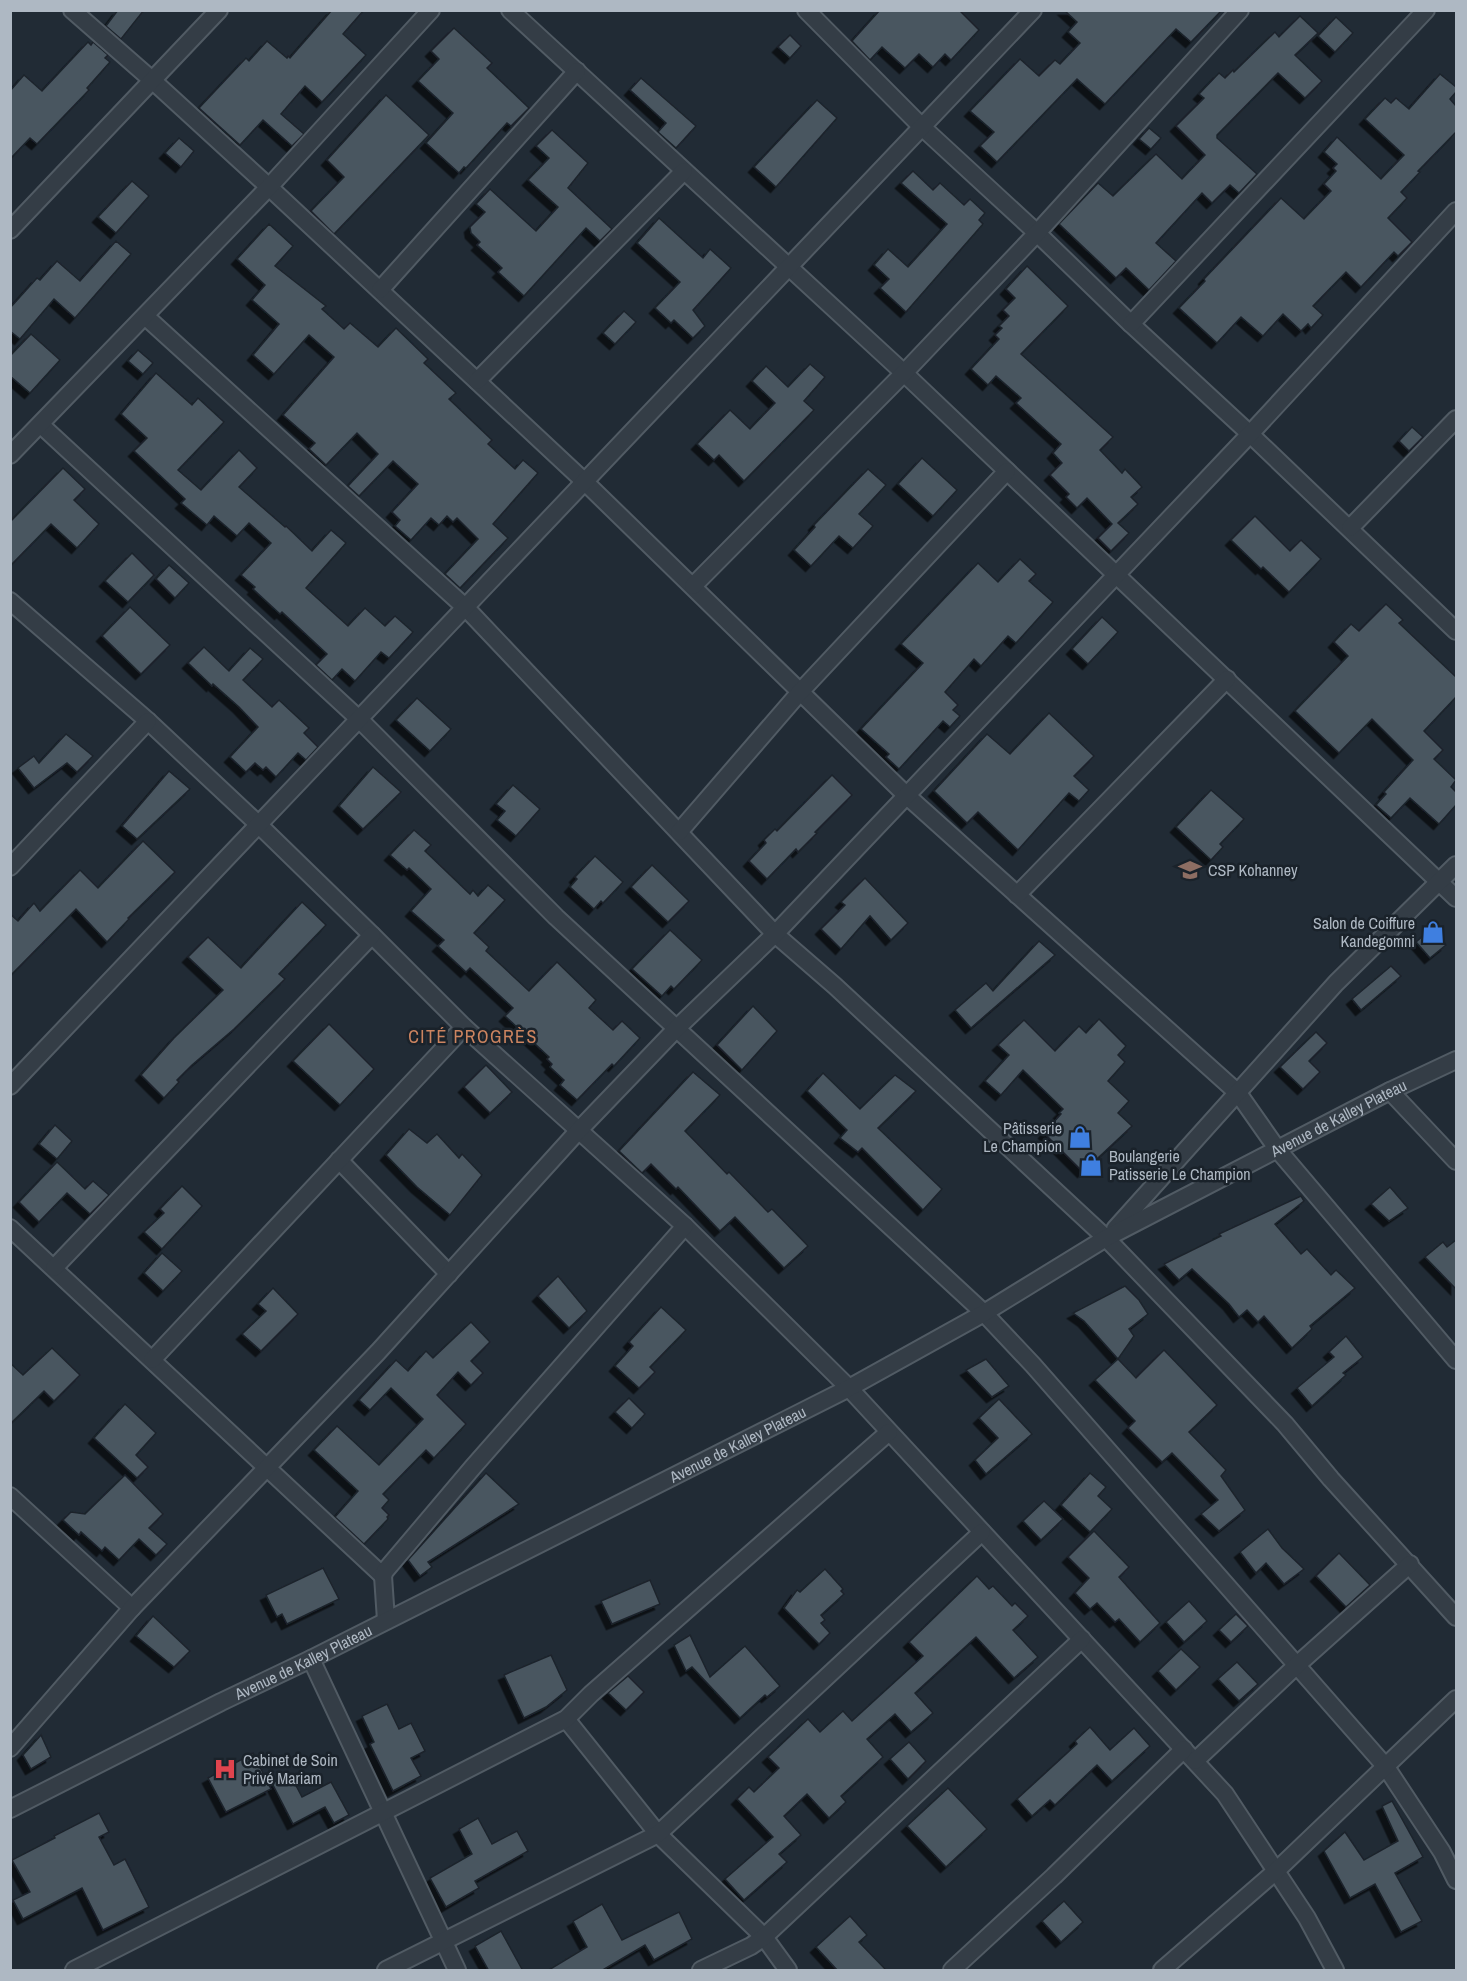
<svg xmlns="http://www.w3.org/2000/svg" width="1467" height="1981" viewBox="0 0 1467 1981" font-family="'Archivo Narrow',sans-serif">
<defs>
<filter id="shadow"><feDropShadow dx="-5.5" dy="5.5" stdDeviation="0" flood-color="#0009"/></filter>
</defs>
<rect width="100%" height="100%" fill="#212b35"/>
<!-- building -->
<g fill="#495661" stroke="#1c242c" stroke-width="1.5" filter="url(#shadow)">
<polygon points="118,10 144,10 121,39 106,26"/>
<polygon points="332,10 364,10 343,34 366,55 322,102 305,86 281,114 304,134 292,146 263,120 240,145 199,108 246,58 249,61 267,41 287,58 288,56 290,58"/>
<polygon points="880,10 959,10 979,30 951,60 945,54 933,67 919,54 905,68 882,47 870,60 852,41"/>
<polygon points="1064,10 1222,10 1191,42 1176,29 1105,104 1077,79 997,162 980,146 994,132 970,111 1020,59 1039,76 1055,60 1060,64 1080,43 1068,32 1077,22"/>
<polygon points="1300,16 1318,33 1295,55 1322,81 1305,98 1278,73 1217,135 1217,138 1257,174 1239,193 1230,185 1212,203 1202,193 1156,243 1176,261 1149,290 1126,268 1116,278 1059,224 1098,183 1113,196 1156,154 1182,179 1205,155 1176,126 1204,98 1199,94 1219,73 1225,78 1233,70 1234,72 1275,32 1279,37"/>
<polygon points="1336,17 1353,33 1335,52 1318,36"/>
<polygon points="454,28 492,63 487,68 529,108 511,126 507,123 466,168 464,167 459,173 426,143 453,113 418,81 439,59 431,51"/>
<polygon points="790,35 801,46 790,58 778,47"/>
<polygon points="88,42 91,45 93,42 108,55 105,58 110,62 87,88 89,90 37,144 30,138 10,159 10,91 24,75 42,91"/>
<polygon points="1440,74 1456,87 1456,92 1450,99 1456,106 1456,132 1418,171 1420,172 1401,192 1407,198 1388,218 1412,242 1398,256 1394,252 1361,287 1346,272 1313,306 1323,315 1311,328 1308,324 1301,331 1283,314 1263,336 1241,317 1217,343 1179,308 1205,281 1204,279 1281,198 1304,219 1331,191 1324,184 1336,171 1333,168 1337,164 1324,152 1337,137 1381,179 1404,155 1365,119 1385,98 1391,103 1396,98 1409,109"/>
<polygon points="641,78 696,126 676,148 658,132 666,123 630,90"/>
<polygon points="386,95 429,135 334,234 311,211 344,177 327,160"/>
<polygon points="817,100 837,118 776,187 754,167"/>
<polygon points="1149,128 1161,138 1151,149 1139,139"/>
<polygon points="552,130 588,163 568,188 612,229 600,241 586,228 524,296 498,272 502,268 477,245 480,242 471,233 470,227 485,212 476,204 490,189 536,231 558,207 528,180 549,158 536,146"/>
<polygon points="179,138 194,151 181,167 165,153"/>
<polygon points="913,171 933,190 940,183 964,205 970,199 985,213 979,220 983,224 906,312 880,288 889,279 874,265 888,249 908,267 947,224 901,183"/>
<polygon points="132,181 149,196 116,233 98,217"/>
<polygon points="659,218 703,258 710,249 731,268 693,310 705,326 693,338 674,320 671,323 655,308 680,282 637,243"/>
<polygon points="269,224 293,246 275,266 326,306 322,309 344,329 350,323 378,347 396,328 428,359 424,363 456,393 449,399 492,440 488,444 515,469 523,460 538,473 493,524 508,538 460,588 445,574 478,539 457,518 453,522 447,516 439,525 431,518 411,540 395,526 400,520 392,512 418,484 393,461 359,496 348,486 378,454 357,433 326,465 309,449 315,443 283,415 334,357 309,335 274,374 253,355 279,324 252,300 265,285 237,259"/>
<polygon points="116,241 131,254 75,318 54,299 20,339 10,331 10,308 37,278 40,280 57,261 80,281"/>
<polygon points="1027,266 1068,306 1021,354 1113,437 1100,450 1122,473 1125,469 1142,487 1131,497 1138,504 1118,523 1129,533 1111,551 1098,538 1112,524 1087,498 1077,508 1066,497 1069,494 1050,475 1062,463 1053,453 1061,444 1016,403 1021,398 996,376 988,385 971,369 999,339 995,335 1002,328 999,326 1009,316 1003,310 1015,298 1006,289"/>
<polygon points="624,311 636,322 615,344 603,333"/>
<polygon points="31,334 60,360 30,393 10,376 10,356"/>
<polygon points="138,350 153,363 143,374 128,361"/>
<polygon points="810,364 825,377 804,401 814,410 744,481 719,455 714,460 697,444 730,410 750,429 775,403 752,381 766,366 788,387"/>
<polygon points="156,373 192,405 198,398 224,422 178,470 201,490 239,450 257,468 239,487 285,527 286,526 312,551 331,530 346,543 306,588 348,626 365,608 385,626 395,616 413,632 389,658 381,652 355,681 342,669 332,680 316,665 327,654 282,612 280,614 253,589 255,587 241,575 271,543 249,523 237,536 214,516 207,525 181,503 185,499 134,451 147,438 121,414"/>
<polygon points="1412,427 1423,437 1409,451 1399,441"/>
<polygon points="922,458 957,490 933,516 898,484"/>
<polygon points="63,468 85,489 74,500 99,524 77,548 51,524 10,566 10,522"/>
<polygon points="868,469 886,485 859,514 873,526 853,548 839,536 811,566 794,550 815,527 814,525"/>
<polygon points="1255,516 1290,551 1301,540 1321,559 1289,592 1263,567 1261,569 1231,540"/>
<polygon points="132,553 154,575 128,602 105,581"/>
<polygon points="1020,559 1036,574 1029,581 1053,602 1016,643 1008,636 981,666 974,659 945,692 958,705 953,710 960,716 950,727 943,721 899,769 886,757 889,754 861,729 923,663 901,644 978,563 998,582"/>
<polygon points="169,565 189,583 175,598 156,579"/>
<polygon points="1386,604 1403,620 1399,623 1456,677 1456,697 1424,731 1443,750 1434,759 1456,780 1451,787 1456,792 1456,805 1439,824 1410,798 1391,818 1376,805 1386,794 1384,792 1413,760 1372,719 1339,753 1295,711 1348,656 1334,642 1351,624 1359,631"/>
<polygon points="130,607 170,645 141,674 102,636"/>
<polygon points="1102,617 1118,632 1088,664 1072,649"/>
<polygon points="204,647 229,671 250,648 263,659 243,680 272,707 279,700 309,728 304,733 318,747 306,760 298,753 276,777 266,767 263,770 255,763 246,772 230,757 258,727 239,707 213,684 212,686 188,663"/>
<polygon points="417,698 451,729 430,751 396,720"/>
<polygon points="1049,713 1094,756 1074,776 1089,790 1079,801 1069,793 1018,850 978,812 967,823 934,791 987,734 1010,754"/>
<polygon points="66,734 93,756 77,772 67,763 34,788 18,768 34,756 39,763"/>
<polygon points="373,767 401,792 363,829 339,806"/>
<polygon points="169,771 190,789 137,839 122,826"/>
<polygon points="832,775 852,795 815,832 817,833 798,852 796,849 767,879 749,861 766,843 764,840 775,829 777,831"/>
<polygon points="513,785 540,809 516,836 497,820 505,811 496,804"/>
<polygon points="1211,790 1244,819 1220,844 1223,847 1211,860 1176,827"/>
<polygon points="414,830 431,845 425,851 470,894 473,890 478,896 488,885 505,900 474,933 489,947 486,951 529,991 557,962 596,1000 589,1008 613,1030 622,1021 640,1038 614,1066 612,1064 577,1100 560,1085 564,1080 550,1067 552,1064 547,1059 549,1057 505,1016 513,1008 470,968 466,972 438,946 444,940 411,911 431,889 409,868 407,870 390,855"/>
<polygon points="143,841 175,872 128,918 129,919 107,942 76,909 10,976 10,914 18,921 34,903 40,911 80,870 98,888"/>
<polygon points="595,856 623,882 603,903 601,901 594,909 570,887 577,879 575,877"/>
<polygon points="652,865 689,901 668,922 631,887"/>
<polygon points="865,878 908,923 891,940 870,916 841,949 821,929 845,905 841,902"/>
<polygon points="302,902 326,925 279,974 285,979 234,1029 192,1065 177,1080 179,1082 164,1098 141,1075 174,1038 223,990 188,957 208,937 241,968"/>
<polygon points="1432,928 1446,945 1430,958 1416,942"/>
<polygon points="670,930 702,960 674,989 671,986 662,996 632,969"/>
<polygon points="1039,941 1055,955 971,1028 955,1010 986,983 993,991"/>
<polygon points="1391,966 1401,976 1361,1010 1352,999"/>
<polygon points="753,1006 777,1031 742,1070 717,1045"/>
<polygon points="1099,1019 1126,1046 1118,1055 1125,1062 1108,1081 1129,1101 1118,1113 1132,1126 1083,1172 1044,1133 1061,1114 1059,1113 1063,1109 1023,1070 1001,1095 985,1081 1009,1055 998,1045 1024,1020 1055,1051 1079,1026 1086,1033"/>
<polygon points="329,1024 374,1069 340,1105 293,1061"/>
<polygon points="1316,1032 1327,1043 1309,1061 1320,1072 1303,1089 1280,1067"/>
<polygon points="486,1065 512,1092 490,1113 464,1087"/>
<polygon points="693,1072 720,1095 685,1131 727,1174 729,1172 768,1212 772,1209 808,1246 784,1268 735,1217 720,1231 678,1187 676,1189 651,1164 642,1173 619,1151"/>
<polygon points="823,1073 860,1109 895,1075 916,1091 878,1128 942,1189 923,1210 862,1148 858,1152 840,1138 847,1130 807,1091"/>
<polygon points="55,1125 72,1141 57,1159 39,1144"/>
<polygon points="409,1129 427,1143 437,1134 459,1158 462,1154 482,1175 450,1215 417,1187 386,1155"/>
<polygon points="57,1162 85,1189 93,1181 109,1195 90,1214 67,1193 39,1222 19,1202"/>
<polygon points="182,1186 202,1206 162,1249 144,1232 164,1213 160,1209"/>
<polygon points="1390,1187 1408,1208 1389,1221 1371,1204"/>
<polygon points="1301,1196 1304,1201 1275,1224 1301,1254 1307,1249 1331,1275 1336,1270 1355,1288 1310,1326 1312,1329 1292,1348 1264,1316 1258,1322 1247,1310 1239,1317 1229,1304 1192,1269 1179,1280 1164,1264 1221,1236 1219,1234"/>
<polygon points="1456,1240 1456,1289 1425,1257 1443,1242 1447,1247"/>
<polygon points="162,1253 182,1271 163,1291 144,1273"/>
<polygon points="558,1276 587,1311 569,1328 538,1296"/>
<polygon points="1125,1286 1139,1300 1148,1314 1129,1329 1134,1336 1118,1359 1084,1321 1073,1313"/>
<polygon points="273,1288 298,1314 261,1351 242,1334 266,1311 258,1304"/>
<polygon points="661,1307 686,1330 650,1367 655,1372 639,1388 615,1366 633,1346 629,1342"/>
<polygon points="471,1322 490,1342 471,1361 483,1373 471,1385 458,1372 437,1395 466,1424 434,1458 426,1450 383,1494 389,1500 382,1508 389,1515 387,1517 388,1519 364,1544 335,1517 358,1491 314,1450 337,1426 379,1465 423,1419 391,1388 370,1410 359,1400 396,1360 408,1371 426,1351 433,1358"/>
<polygon points="1346,1336 1363,1357 1343,1373 1346,1375 1312,1406 1297,1388 1334,1357 1329,1352"/>
<polygon points="52,1348 80,1375 54,1401 44,1391 10,1424 10,1363 23,1375"/>
<polygon points="1164,1350 1217,1405 1189,1432 1226,1470 1221,1476 1245,1510 1219,1531 1201,1514 1218,1500 1172,1453 1162,1462 1128,1428 1135,1421 1095,1380 1118,1359 1136,1378"/>
<polygon points="986,1359 1009,1386 992,1397 966,1370"/>
<polygon points="629,1398 645,1414 632,1428 615,1412"/>
<polygon points="999,1399 1032,1434 986,1474 975,1460 998,1438 979,1418"/>
<polygon points="125,1404 156,1433 136,1455 148,1467 137,1478 94,1438"/>
<polygon points="486,1473 519,1504 428,1562 432,1567 420,1576 408,1560"/>
<polygon points="1090,1473 1106,1487 1098,1496 1112,1509 1090,1532 1061,1505"/>
<polygon points="125,1475 163,1514 149,1528 167,1544 156,1555 139,1539 119,1560 105,1547 102,1551 81,1532 79,1535 63,1520 71,1512 85,1514"/>
<polygon points="1044,1501 1063,1519 1041,1540 1023,1521"/>
<polygon points="1268,1529 1282,1548 1304,1569 1284,1584 1266,1563 1256,1573 1240,1552"/>
<polygon points="1094,1531 1129,1567 1119,1577 1160,1623 1140,1642 1119,1619 1115,1622 1097,1603 1090,1609 1075,1593 1089,1578 1068,1557"/>
<polygon points="1339,1553 1370,1585 1346,1607 1316,1576"/>
<polygon points="323,1568 339,1599 287,1624 282,1614 277,1617 266,1595"/>
<polygon points="825,1569 843,1589 841,1591 844,1594 821,1615 825,1620 821,1623 830,1633 819,1644 784,1608 797,1590 800,1592"/>
<polygon points="977,1576 989,1589 993,1586 1012,1606 1015,1603 1028,1616 1013,1630 1038,1657 1014,1678 976,1637 915,1693 933,1713 911,1732 895,1714 867,1739 883,1757 841,1796 846,1802 829,1818 807,1794 784,1816 801,1835 779,1854 787,1862 744,1900 725,1879 773,1837 737,1799 749,1787 754,1792 779,1768 768,1757 808,1719 820,1732 843,1711 852,1721 910,1668 923,1656 909,1642"/>
<polygon points="650,1580 660,1604 612,1624 601,1601"/>
<polygon points="1189,1601 1207,1621 1184,1642 1166,1622"/>
<polygon points="1236,1614 1248,1626 1231,1642 1219,1630"/>
<polygon points="153,1616 190,1651 174,1667 136,1636"/>
<polygon points="690,1635 710,1677 745,1646 780,1686 767,1697 765,1695 740,1718 692,1667 686,1671 674,1645"/>
<polygon points="1181,1649 1200,1667 1176,1690 1158,1671"/>
<polygon points="551,1655 567,1690 546,1707 524,1718 504,1675"/>
<polygon points="1237,1662 1258,1684 1239,1701 1218,1679"/>
<polygon points="628,1676 644,1692 626,1710 608,1693"/>
<polygon points="387,1704 399,1729 411,1723 425,1751 411,1758 421,1776 393,1791 370,1744 374,1742 362,1716"/>
<polygon points="1090,1727 1110,1750 1134,1728 1150,1746 1112,1781 1097,1765 1055,1805 1050,1800 1032,1816 1017,1799 1077,1744 1075,1741"/>
<polygon points="41,1735 51,1757 31,1769 23,1755"/>
<polygon points="909,1742 926,1761 908,1779 890,1759"/>
<polygon points="253,1753 271,1789 226,1812 208,1778"/>
<polygon points="290,1774 302,1797 331,1782 349,1815 334,1823 325,1807 293,1824 272,1783"/>
<polygon points="948,1788 987,1829 946,1867 907,1826"/>
<polygon points="1392,1801 1423,1857 1395,1873 1422,1921 1401,1932 1375,1884 1350,1898 1324,1851 1345,1832 1364,1860 1398,1841 1382,1806"/>
<polygon points="99,1813 109,1832 99,1837 114,1865 125,1859 149,1907 103,1930 82,1888 23,1919 13,1900 30,1892 12,1860 55,1838 54,1836"/>
<polygon points="478,1818 492,1844 517,1831 528,1851 475,1881 479,1888 446,1907 430,1878 472,1854 459,1829"/>
<polygon points="1064,1901 1083,1922 1061,1942 1042,1921"/>
<polygon points="602,1904 622,1940 679,1912 692,1939 654,1960 645,1945 601,1971 547,1971 587,1947 573,1921"/>
<polygon points="850,1916 867,1935 859,1942 887,1971 838,1971 816,1947"/>
<polygon points="501,1931 523,1971 489,1971 475,1946"/>
</g>
<g fill="none" stroke-linecap="round" stroke-linejoin="round">
<!-- minor casing -->
<g stroke="#515b64" stroke-width="20">
<g id="minor">
<polyline points="72,10 152,80 269,187 585,482 906,795 1238,1093 1278,1150 1456,1360"/>
<polyline points="510,10 904,373 1456,898"/>
<polyline points="806,10 922,127 1037,233 1131,324 1250,434 1456,631"/>
<polyline points="10,230 219,10"/>
<polyline points="380,290 577,71"/>
<polyline points="145,316 466,608 775,934 835,986 1106,1238 1285,1424 1331,1479 1456,1617"/>
<polyline points="1131,324 1426,10"/>
<polyline points="477,381 684,171"/>
<polyline points="41,425 360,720 556,917 984,1313 1033,1365 1386,1767 1442,1852 1456,1880"/>
<polyline points="10,455 269,187 431,10"/>
<polyline points="1350,528 1456,419"/>
<polyline points="693,586 904,373 1037,233 1240,10"/>
<polyline points="10,601 148,721 259,825 372,935 464,1027 685,1226 849,1388 1225,1794 1307,1918 1335,1970"/>
<polyline points="679,832 800,692 1007,471"/>
<polyline points="10,867 148,721"/>
<polyline points="1017,895 1227,679"/>
<path d="M10,1086C352,728 691,368 1033,10"/>
<polyline points="1390,1091 1456,1161"/>
<polyline points="339,1160 449,1274"/>
<polyline points="10,1228 383,1576"/>
<polyline points="1115,1229 1336,983 1456,865"/>
<polyline points="54,1268 372,935"/>
<polyline points="152,1360 464,1027"/>
<polyline points="10,1496 132,1608"/>
<polyline points="386,1620 383,1576 385,1571 473,1467 685,1226"/>
<polyline points="311,1659 457,1970"/>
<polyline points="566,1719 658,1834 764,1937 788,1970"/>
<polyline points="10,1748 132,1608 378,1352 579,1130 676,1029 775,934 1250,434 1456,211"/>
<polyline points="1195,1761 1297,1665 1410,1564"/>
<path id="s1" d="M10,1809L221,1702L311,1659L849,1388L984,1313L1106,1238L1390,1091L1456,1060"/>
<polyline points="74,1970 566,1719 591,1694 889,1432"/>
<polyline points="386,1970 658,1834 982,1532"/>
<polyline points="701,1970 751,1946 764,1937 1082,1639"/>
<polyline points="952,1970 1054,1876 1184,1749"/>
<polyline points="1162,1970 1276,1871 1456,1699"/>
</g>
</g>
<!-- minor -->
<use href="#minor" stroke="#343d46" stroke-width="16"/>
</g>
<!-- icons -->
<defs>
<g id="school-bare" transform="scale(1.8)"><path d="M0-5L7-2L0 1L-7-2ZM-4 1L0 2.5L4 1V4Q0 6-4 4Z" fill="#8d6e63" stroke="#1a222a" stroke-width="2.5" paint-order="stroke"/></g>
<g id="shop-bare" transform="scale(1.8)"><path d="M-5-2.5h2.3a2.7 3.5 0 0 1 5.4 0H5L5.5 6h-11ZM-1.5-2.5h3a1.5 2.3 0 0 0-3 0Z" fill="#3f7fe0" stroke="#1a222a" stroke-width="2.5" paint-order="stroke"/></g>
<g id="hospital-bare" transform="scale(1.8)"><path d="M-5-5h3v3.5h4V-5h3V5h-3V1.5h-4V5h-3Z" fill="#e0444e" stroke="#1a222a" stroke-width="2.5" paint-order="stroke"/></g>
</defs>
<g fill-rule="evenodd">
<use href="#school-bare" x="1190" y="870"/>
<use href="#shop-bare" x="1433" y="932"/>
<use href="#shop-bare" x="1080" y="1137"/>
<use href="#shop-bare" x="1091" y="1165"/>
<use href="#hospital-bare" x="225" y="1769"/>
</g>
<g text-anchor="middle" dominant-baseline="central" stroke-width="5" stroke-linejoin="round" paint-order="stroke">
<!-- poi labels -->
<g font-size="16" fill="#aeb8c3" stroke="#1a222a" text-anchor="start">
<text x="1208" y="870">CSP Kohanney</text>
<text x="1415" y="923" text-anchor="end">Salon de Coiffure<tspan x="1415" dy="18">Kandegomni</tspan></text>
<text x="1062" y="1128" text-anchor="end">Pâtisserie<tspan x="1062" dy="18">Le Champion</tspan></text>
<text x="1109" y="1156">Boulangerie<tspan x="1109" dy="18">Patisserie Le Champion</tspan></text>
<text x="243" y="1760">Cabinet de Soin<tspan x="243" dy="18">Privé Mariam</tspan></text>
</g>
<!-- street labels -->
<g font-size="16" fill="#aeb8c3" stroke="#1a222a">
<text stroke="none"><textPath href="#s1" startOffset="1498">Avenue de Kalley Plateau</textPath></text>
<text stroke="none"><textPath href="#s1" startOffset="814">Avenue de Kalley Plateau</textPath></text>
<text stroke="none"><textPath href="#s1" startOffset="328">Avenue de Kalley Plateau</textPath></text>
</g>
<!-- neighbourhood labels -->
<g font-size="18" letter-spacing="1.5" fill="#cc8460" stroke="#1a222a">
<text x="473" y="1036">CITÉ PROGRÈS</text>
</g>
</g>
<!-- border -->
<rect width="1467" height="1981" fill="none" stroke="#aeb8c3" stroke-width="24"/>
</svg>
